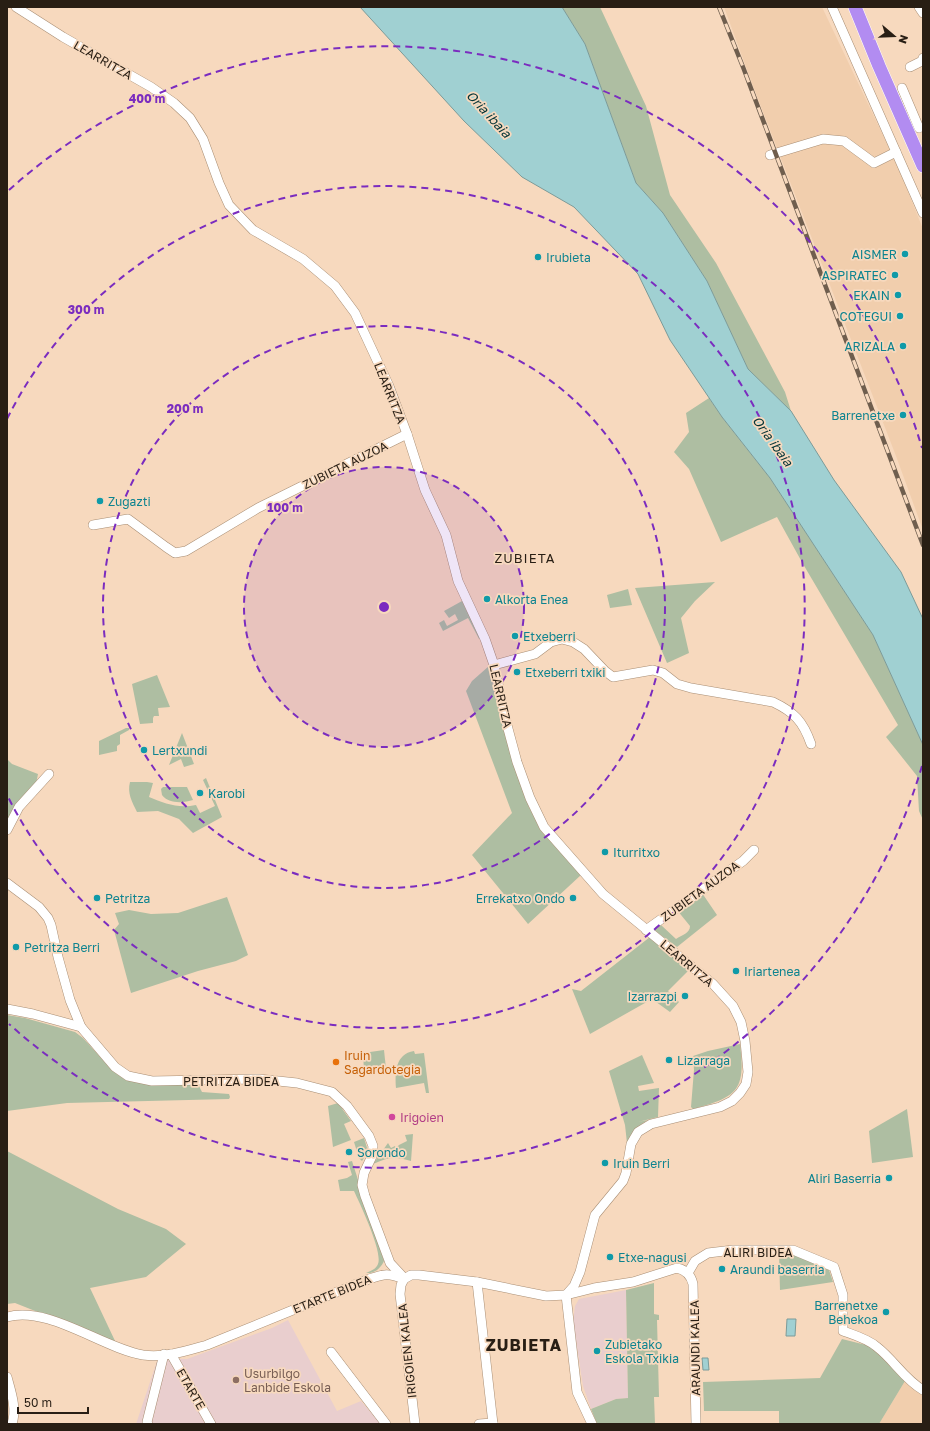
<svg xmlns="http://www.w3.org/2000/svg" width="930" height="1431" viewBox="0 0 930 1431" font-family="'Golos Text',sans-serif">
<rect width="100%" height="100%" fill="#f7d9be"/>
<!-- built -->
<g fill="#f1cead">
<polygon points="724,7 822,7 898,167 923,229 923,530 896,456 753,86"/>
<polygon points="905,1381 923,1393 923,1424 879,1424"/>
</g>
<!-- education -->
<g fill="#e9cece">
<polygon points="626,1290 628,1398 616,1399 591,1409 583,1386 573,1322 575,1306 579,1299"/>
<polygon points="288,1320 337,1411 361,1401 381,1424 136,1424 158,1358 187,1359 272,1328"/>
</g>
<!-- green -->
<g fill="#aebea2">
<polygon points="562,7 600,7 646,106 670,195 716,263 785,392 791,411 748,369 707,281 663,213 636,183 585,44"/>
<polygon points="709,398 722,417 770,478 873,635 923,745 923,820 919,811 917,776 886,737 898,725 803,564 777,517 721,542 689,469 674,452 689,432 686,413"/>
<polygon points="715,582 695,601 681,618 689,653 667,663 635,588"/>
<polygon points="628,589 632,605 610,608 607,595"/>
<polygon points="462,601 481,638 479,639 468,618 443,631 439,623 444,620 447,626 458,620 455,614 449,618 444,611"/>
<polygon points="489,666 500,717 521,786 529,807 542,832 581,875 528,924 472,855 512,813 466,691 472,681"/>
<polygon points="157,675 170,707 158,708 159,716 154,716 153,718 153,723 140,724 132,684"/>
<polygon points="126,728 129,728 129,730 120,735 120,744 117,746 117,751 99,755 99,741"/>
<polygon points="182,733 194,764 184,767 181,759 169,765"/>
<polygon points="7,759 12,764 38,774 36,784 7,822"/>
<path d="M206,778L222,817L193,833L179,819L158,811L137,812C132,802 127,793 130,782H147L153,783L149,797C164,803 178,809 196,805L200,813L215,806L203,780Z"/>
<path d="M163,787H187L193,800C184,803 168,804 162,795L161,789Z"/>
<path d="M702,893L717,915L677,947L654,930L656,926L661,925L676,939C682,935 690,933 690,926L677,910Z"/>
<polygon points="227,897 248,955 236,961 198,971 131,993 114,930 119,924 115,913 129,910 151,914 178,913"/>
<polygon points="650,937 689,970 668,991 679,1002 670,1012 652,999 590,1034 572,989 581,991"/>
<polygon points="7,1015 25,1018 75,1032 83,1038 113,1071 126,1080 152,1085 198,1084 202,1092 229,1094 230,1097 229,1099 67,1103 7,1111"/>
<path d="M740,1044C746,1091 737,1097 693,1109L691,1107L694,1070L693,1056L708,1051Z"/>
<polygon points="384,1050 386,1069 364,1070 363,1053"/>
<path d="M414,1051L415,1054L424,1053L429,1093H426L424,1083L396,1088C395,1073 395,1054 414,1051Z"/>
<path d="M642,1055L654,1083L638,1086L639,1091L659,1088L658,1117L638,1122L648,1120C638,1126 631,1132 627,1143L625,1125L609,1071Z"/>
<polygon points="338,1103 351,1121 344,1124 351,1140 333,1147 328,1106"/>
<polygon points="907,1109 913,1157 872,1163 869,1131"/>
<path d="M413,1134L411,1161C395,1156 388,1157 373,1164L388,1143L391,1148L395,1146L396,1148L399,1145L407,1141L405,1135Z"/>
<polygon points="364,1138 368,1151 362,1161 359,1158 354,1142"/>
<polygon points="7,1151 118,1209 166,1229 186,1244 146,1277 90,1288 116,1343 15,1303 7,1304"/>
<path d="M352,1161L384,1261C381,1268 374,1274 366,1273C371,1271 376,1269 378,1264C383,1252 360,1204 354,1191H340L338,1180L347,1178L352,1175L348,1162Z"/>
<polygon points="779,1253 797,1253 828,1267 833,1282 780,1290"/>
<polygon points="654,1283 654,1314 659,1315 659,1320 657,1320 659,1397 654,1397 655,1424 597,1424 591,1409 616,1399 628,1398 626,1290"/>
<polygon points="842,1339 874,1347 905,1381 879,1424 779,1424 779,1411 704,1411 703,1382 820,1378"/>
</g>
<!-- water -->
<g fill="#a0d0d2" stroke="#7c9b99">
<polygon points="360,7 562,7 585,44 636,183 663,213 707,281 748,369 791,411 834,480 901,572 923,619 923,745 873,635 770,478 722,417 670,340 638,274 574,207 522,177 464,121"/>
<polygon points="787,1319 796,1319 795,1336 786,1336"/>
<polygon points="702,1358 708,1358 709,1370 703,1370"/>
</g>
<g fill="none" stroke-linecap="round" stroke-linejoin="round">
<!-- minor casing -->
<g stroke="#a98e74" stroke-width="10">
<g id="minor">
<polyline points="16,7 63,37 151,87 174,103 190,118 203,139 219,183 229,205 253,230 303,259 335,286 355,313 389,386 407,434 425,490 446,535 458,581 485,639 494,665 507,725 517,762 530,798 544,827 603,894 713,984 733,1006 741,1022 745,1041 748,1072 746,1084 740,1093 732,1101 720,1107 651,1124 638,1132 631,1144 626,1173 623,1181 595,1215 580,1272 574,1286 566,1295 577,1392 592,1424"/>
<polyline points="832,7 923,213"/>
<polyline points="919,7 923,13"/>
<polyline points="910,67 922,61 923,58"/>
<polyline points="902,88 919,128"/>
<polyline points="770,155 823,139 844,141 874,163 896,152"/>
<polyline points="93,525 128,519 166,547 175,553 186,551 258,508 407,434"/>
<path d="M494,665L535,654L551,642L562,639L573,642L584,649L605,671L613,677L653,670L663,673L677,684L691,688L773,702C794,712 803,721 811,744"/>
<polyline points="7,830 19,807 49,774"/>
<polyline points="7,883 39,907 48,918 51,925 58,957 70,1000 81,1027 115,1067 128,1076 152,1081 259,1079 297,1083 332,1092 347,1106 369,1136 373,1146 372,1156 364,1173 362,1185 365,1196 390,1263 404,1278"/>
<polyline points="646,930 743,861 754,850"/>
<polyline points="7,1009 33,1014 81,1027"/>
<path d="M688,1273L695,1261L708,1253L733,1250H793L834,1267L843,1295V1331C854,1335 868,1339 877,1347C894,1360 904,1379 923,1390"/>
<polyline points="404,1279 401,1285 400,1294 415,1424"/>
<polyline points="477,1282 493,1424"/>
<path d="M7,1317C48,1305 102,1348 143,1355C165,1358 186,1351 207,1345L369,1279C385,1274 388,1273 404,1279L411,1275H419L477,1282L546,1296L566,1295L594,1288L633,1282L677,1268C686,1270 691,1275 693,1284L696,1424"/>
<polyline points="331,1352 386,1424"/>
<polyline points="171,1354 211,1424"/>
<path d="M7,1377C11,1392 17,1408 12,1424"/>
<polyline points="148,1424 147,1422 164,1354"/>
<polyline points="479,1424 493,1423"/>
</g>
</g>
<!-- highway casing -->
<g stroke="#fff" stroke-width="14">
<polyline id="highway" points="855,7 879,66 923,166"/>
</g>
<!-- minor -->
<use href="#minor" stroke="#fff" stroke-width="9"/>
<!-- highway -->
<use href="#highway" stroke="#b28cf1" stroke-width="13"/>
<!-- rail casing -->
<g stroke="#6f5e4e" stroke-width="4.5">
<polyline id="rail" points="719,7 743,67 923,545"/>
</g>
<!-- rail -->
<use href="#rail" stroke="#f7d9be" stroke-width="3" stroke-dasharray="9" stroke-linecap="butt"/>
</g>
<!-- distance rings -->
<circle cx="384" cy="607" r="140" fill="#7b2cbf" fill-opacity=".12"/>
<g fill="none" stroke="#7b2cbf" stroke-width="2" stroke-dasharray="7 5">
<circle cx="384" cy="607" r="140"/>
<circle cx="384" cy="607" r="281"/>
<path d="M7 419A421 421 0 1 1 7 795"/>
<path d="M922 766A561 561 0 0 1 9 1024M9 190A561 561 0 0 1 922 448"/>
</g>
<!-- markers -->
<g fill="#0f9aa8" stroke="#f7d9be" stroke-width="1.5">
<circle cx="905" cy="254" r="4"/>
<circle cx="538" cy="257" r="4"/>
<circle cx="895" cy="275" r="4"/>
<circle cx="898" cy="295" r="4"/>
<circle cx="900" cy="316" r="4"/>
<circle cx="903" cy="346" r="4"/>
<circle cx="903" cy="415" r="4"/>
<circle cx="100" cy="501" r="4"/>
<circle cx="487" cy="599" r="4"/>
<circle cx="515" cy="636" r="4"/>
<circle cx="517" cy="672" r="4"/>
<circle cx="144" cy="750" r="4"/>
<circle cx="200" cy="793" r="4"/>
<circle cx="605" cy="852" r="4"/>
<circle cx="97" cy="898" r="4"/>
<circle cx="573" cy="898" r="4"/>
<circle cx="16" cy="947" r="4"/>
<circle cx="736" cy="971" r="4"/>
<circle cx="685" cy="996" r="4"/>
<circle cx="669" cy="1060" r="4"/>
<circle cx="349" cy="1152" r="4"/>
<circle cx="605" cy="1163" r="4"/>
<circle cx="889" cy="1178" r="4"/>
<circle cx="610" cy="1257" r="4"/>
<circle cx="722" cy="1269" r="4"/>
<circle cx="886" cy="1312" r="4"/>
<circle cx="597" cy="1351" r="4"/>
</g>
<circle fill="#e8710a" stroke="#f7d9be" stroke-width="1.5" cx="336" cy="1062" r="4"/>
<circle fill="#d1479c" stroke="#f7d9be" stroke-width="1.5" cx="392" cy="1117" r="4"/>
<circle fill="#8d6e63" stroke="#f7d9be" stroke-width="1.5" cx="236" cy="1380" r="4"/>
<g text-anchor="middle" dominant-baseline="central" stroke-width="3.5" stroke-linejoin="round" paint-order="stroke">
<!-- street labels -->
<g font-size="12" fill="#281e14" stroke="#f7d9be">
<text transform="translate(103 60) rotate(30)">LEARRITZA</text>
<text transform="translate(390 393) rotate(68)">LEARRITZA</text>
<text transform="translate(345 465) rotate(-26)">ZUBIETA AUZOA</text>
<text transform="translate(501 696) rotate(77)">LEARRITZA</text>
<text transform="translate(700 891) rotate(-36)">ZUBIETA AUZOA</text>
<text transform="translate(687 963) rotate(40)">LEARRITZA</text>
<text x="231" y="1081">PETRITZA BIDEA</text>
<text x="758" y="1252">ALIRI BIDEA</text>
<text transform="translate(332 1294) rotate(-22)">ETARTE BIDEA</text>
<text transform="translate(695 1348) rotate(-91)">ARAUNDI KALEA</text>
<text transform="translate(407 1351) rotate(-96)">IRIGOIEN KALEA</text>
<text transform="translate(191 1389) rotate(60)">ETARTE</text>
</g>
<!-- culture labels -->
<g font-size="12" fill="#0d838f" stroke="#f7d9be" text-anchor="start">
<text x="897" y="254" text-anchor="end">AISMER</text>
<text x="546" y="257">Irubieta</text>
<text x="887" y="275" text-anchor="end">ASPIRATEC</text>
<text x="890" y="295" text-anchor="end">EKAIN</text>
<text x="892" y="316" text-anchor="end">COTEGUI</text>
<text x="895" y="346" text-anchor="end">ARIZALA</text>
<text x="895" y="415" text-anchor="end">Barrenetxe</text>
<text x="108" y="501">Zugazti</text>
<text x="495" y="599">Alkorta Enea</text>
<text x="523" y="636">Etxeberri</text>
<text x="525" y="672">Etxeberri txiki</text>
<text x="152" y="750">Lertxundi</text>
<text x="208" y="793">Karobi</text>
<text x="613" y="852">Iturritxo</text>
<text x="105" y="898">Petritza</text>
<text x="565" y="898" text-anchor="end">Errekatxo Ondo</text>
<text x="24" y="947">Petritza Berri</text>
<text x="744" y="971">Iriartenea</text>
<text x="677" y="996" text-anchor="end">Izarrazpi</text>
<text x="677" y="1060">Lizarraga</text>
<text x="357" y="1152">Sorondo</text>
<text x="613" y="1163">Iruin Berri</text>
<text x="881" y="1178" text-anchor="end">Aliri Baserria</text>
<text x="618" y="1257">Etxe-nagusi</text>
<text x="730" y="1269">Araundi baserria</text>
<text x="878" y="1305" text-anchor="end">Barrenetxe<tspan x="878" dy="14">Behekoa</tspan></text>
<text x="605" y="1344">Zubietako<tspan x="605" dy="14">Eskola Txikia</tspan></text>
</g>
<!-- food labels -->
<g font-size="12" fill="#c56008" stroke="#f7d9be" text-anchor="start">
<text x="344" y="1055">Iruin<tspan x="344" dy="14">Sagardotegia</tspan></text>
</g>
<!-- hotel labels -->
<g font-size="12" fill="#b23c85" stroke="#f7d9be" text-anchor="start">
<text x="400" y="1117">Irigoien</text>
</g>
<!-- education labels -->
<g font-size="12" fill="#785e54" stroke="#f7d9be" text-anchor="start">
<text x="244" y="1373">Usurbilgo<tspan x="244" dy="14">Lanbide Eskola</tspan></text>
</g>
<!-- water labels -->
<g font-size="13" font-style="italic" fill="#063638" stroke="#f7d9be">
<text transform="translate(489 114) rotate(47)">Oria ibaia</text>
<text transform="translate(773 441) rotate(54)">Oria ibaia</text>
</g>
<!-- neighbourhood labels -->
<g font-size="13" letter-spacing="1" fill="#281e14" stroke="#f7d9be">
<text x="525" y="558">ZUBIETA</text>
</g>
<!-- district labels -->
<g font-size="16" font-weight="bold" letter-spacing="1" fill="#281e14" stroke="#f7d9be">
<text x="524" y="1345">ZUBIETA</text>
</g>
</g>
<circle cx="384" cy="607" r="6" fill="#7b2cbf" stroke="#f7d9be" stroke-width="2"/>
<g font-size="12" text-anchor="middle" font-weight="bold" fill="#7b2cbf" stroke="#f7d9be" stroke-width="3.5" stroke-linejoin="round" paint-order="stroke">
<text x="147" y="103">400 m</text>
<text x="86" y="314">300 m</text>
<text x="185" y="413">200 m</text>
<text x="285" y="512">100 m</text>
</g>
<!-- border -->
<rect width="930" height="1431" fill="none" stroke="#281e14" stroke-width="16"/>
<!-- north arrow -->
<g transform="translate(894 36) rotate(109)" stroke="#f7d9be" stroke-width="3" paint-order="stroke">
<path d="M0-3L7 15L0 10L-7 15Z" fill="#281e14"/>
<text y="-6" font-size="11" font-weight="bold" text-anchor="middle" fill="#281e14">N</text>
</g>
<!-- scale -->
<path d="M18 1407v6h70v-6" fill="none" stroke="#281e14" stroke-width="2"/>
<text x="24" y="1407" font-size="12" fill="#281e14" stroke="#f7d9be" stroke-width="3" paint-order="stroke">50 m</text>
</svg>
